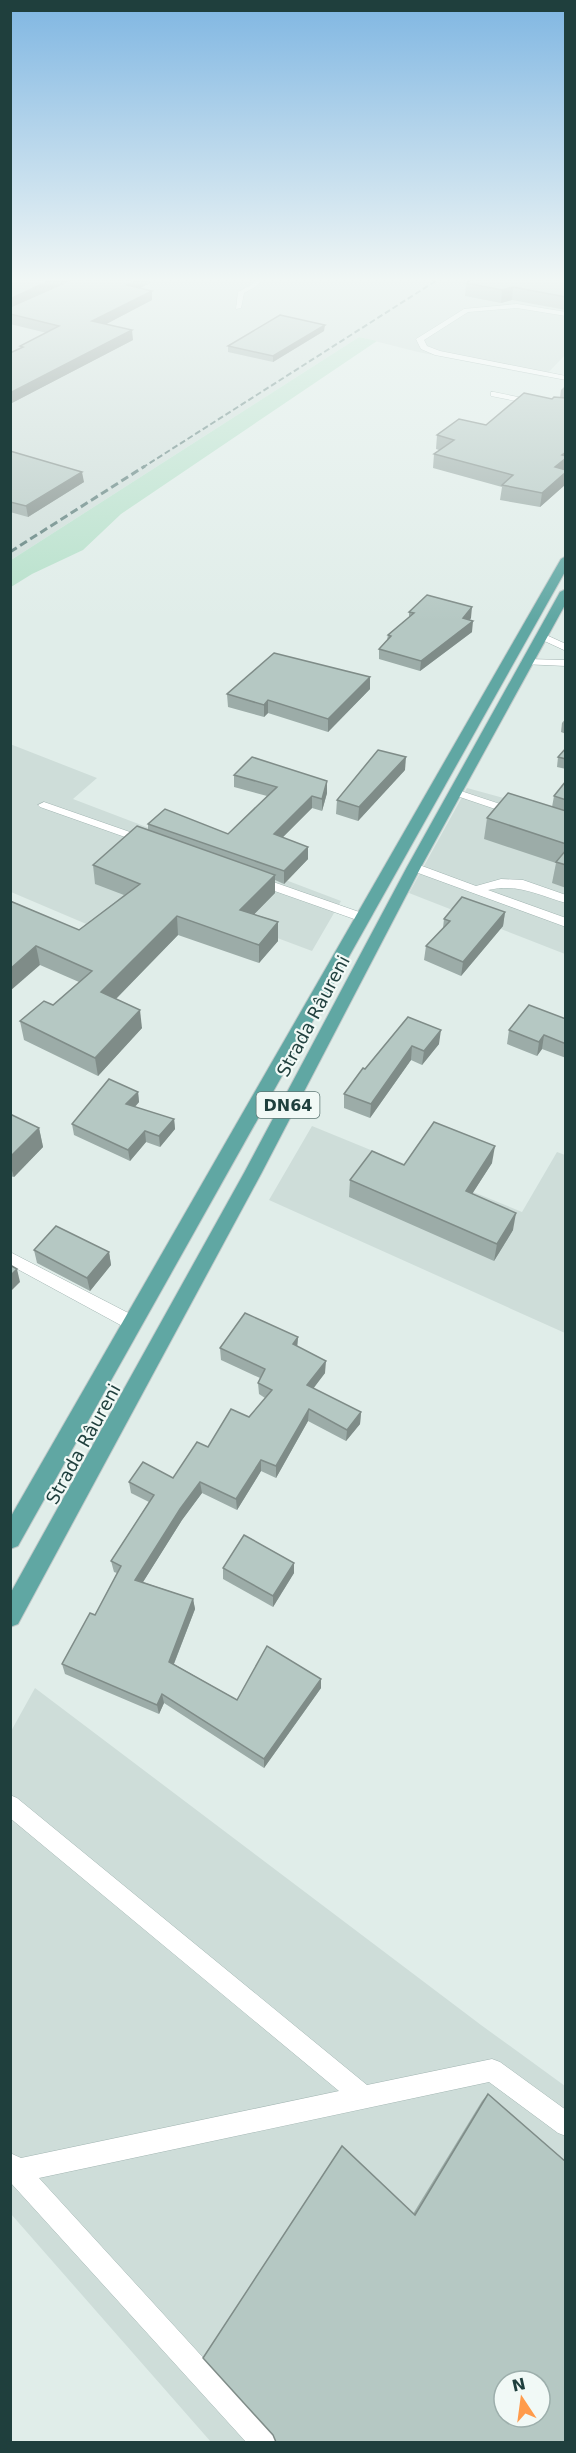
<svg xmlns="http://www.w3.org/2000/svg" width="576" height="2453" viewBox="0 0 576 2453" font-family="'DejaVu Sans',sans-serif">
<rect width="100%" height="100%" fill="#e0ede9"/>
<!-- built -->
<g fill="#ceddd9" fill-rule="evenodd">
<polygon points="11,277 565,277 565,355 544,377 418,352 359,337 11,560"/>
<polygon points="10,744 97,778 73,799 341,901 312,951 138,886 91,926 11,892"/>
<polygon points="467,788 565,815 565,954 409,893"/>
<polygon points="312,1126 522,1212 557,1152 565,1155 565,1333 269,1200"/>
<path d="M35,1688L481,2025L565,2086V2442H211L11,2214L10,1733ZM504,2381H540V2417H504Z"/>
</g>
<!-- green -->
<polygon fill="#b6e0ca" points="359,337 377,341 121,514 83,550 32,574 11,587 11,560"/>
<g fill="none" stroke-linecap="round" stroke-linejoin="round">
<!-- service casing -->
<g stroke="#a2b5b2" stroke-width="1">
<g id="service">
<polygon points="257,277 264,277 257,286 244,293 241,308 236,309 238,292 253,284"/>
<polygon points="517,304 566,312 566,316 517,308 468,312 424,340 427,346 440,351 566,376 566,380 435,355 421,349 416,339 464,309"/>
<polygon points="494,392 566,407 566,411 491,396 491,392"/>
<polygon points="538,634 544,634 566,644 566,651 538,638"/>
<polygon points="526,659 566,660 566,666 522,664 521,662"/>
<polygon points="455,789 518,810 520,812 514,815 510,814 451,794 451,790"/>
<polygon points="44,802 150,839 152,841 146,844 142,843 40,807 38,805"/>
<path d="M414,863L476,886L501,879L523,880L566,895V903C538,895 517,883 488,890L566,918V927L410,870L408,867Z"/>
<polygon points="256,876 365,914 367,917 365,920 357,920 252,883 250,880"/>
<polygon points="10,1252 138,1318 140,1323 138,1328 132,1330 126,1328 10,1265"/>
<polygon points="10,1795 17,1798 367,2085 492,2059 500,2062 566,2110 566,2136 558,2133 489,2082 39,2178 272,2433 276,2442 246,2442 10,2182 10,2153 21,2158 339,2091 10,1818"/>
</g>
</g>
<!-- primary casing -->
<g stroke="#c0c9c9" stroke-width="2">
<g id="primary">
<polygon points="566,556 566,570 18,1546 10,1549 10,1518 561,559"/>
<polygon points="566,589 566,603 421,867 261,1174 18,1624 10,1627 10,1594 244,1173 407,867 560,592"/>
</g>
</g>
<!-- service -->
<use href="#service" fill="#fff" fill-rule="evenodd"/>
<!-- primary -->
<use href="#primary" fill="#60a7a3" fill-rule="evenodd"/>
<!-- rail-far1 -->
<polyline stroke="#597b78" stroke-width="2" stroke-dasharray="6 3" stroke-linecap="butt" points="142,468 442,277"/>
<!-- rail -->
<polyline stroke="#597b78" stroke-width="3" stroke-dasharray="8 4" stroke-linecap="butt" points="10,552 145,466"/>
</g>
<!-- wall -->
<g fill="#9caca8">
<polygon points="10,277 150,283 140,288 152,291 152,300 106,324 133,340 10,404 10,353 21,348 20,346 47,333 10,324"/>
<polygon points="566,277 566,310 512,300 501,303 465,296 466,283"/>
<polygon points="324,331 273,362 228,352 228,346"/>
<polygon points="566,385 566,484 540,507 500,500 502,487 433,468 434,454 439,450 436,449 437,435 486,425 552,399 560,398 561,390"/>
<polygon points="10,451 84,482 28,517 10,512"/>
<polygon points="409,612 471,618 469,620 472,632 420,671 379,659 379,649 387,640 388,635 409,618"/>
<polygon points="370,677 370,689 328,732 268,713 264,717 228,707 227,694"/>
<polygon points="566,718 566,734 561,732 562,723"/>
<polygon points="566,748 566,769 557,767 558,757"/>
<polygon points="405,770 358,821 336,814 337,800"/>
<polygon points="234,775 327,793 322,811 312,808 282,838 308,859 284,884 275,880 275,893 254,914 278,922 278,941 259,963 178,935 116,999 142,1028 98,1076 24,1040 20,1021 53,1005 79,982 40,965 10,901 79,930 124,895 95,884 93,865 148,830 148,824 228,834 267,796 234,787"/>
<polygon points="566,781 566,888 552,883 556,863 484,839 487,818 552,807 554,796"/>
<polygon points="505,912 503,926 461,976 424,960 426,946 443,928 444,919"/>
<polygon points="408,1017 439,1044 422,1065 411,1060 370,1118 344,1108 344,1094"/>
<polygon points="566,1019 566,1058 542,1049 537,1056 507,1044 509,1030"/>
<polygon points="138,1092 139,1102 135,1107 174,1119 175,1129 160,1147 146,1142 130,1161 74,1135 72,1124"/>
<polygon points="10,1114 39,1128 43,1147 14,1177 10,1176"/>
<polygon points="492,1163 472,1194 513,1230 494,1261 349,1197 350,1180 404,1165"/>
<polygon points="34,1250 109,1252 111,1265 90,1291 37,1263"/>
<polygon points="298,1337 297,1346 325,1373 313,1388 361,1412 360,1424 346,1441 308,1421 276,1478 261,1471 237,1510 202,1493 182,1520 143,1582 193,1599 195,1609 174,1664 237,1700 321,1688 264,1768 164,1703 159,1714 65,1674 62,1664 95,1615 117,1573 114,1572 111,1561 149,1502 131,1493 129,1482 173,1478 208,1447 249,1417 265,1398 259,1394 258,1383 260,1378 221,1360 220,1348"/>
<polygon points="223,1568 294,1573 273,1607 223,1579"/>
<polygon points="488,2094 566,2442 413,2214 482,2101"/>
</g>
<!-- shaded-wall -->
<g fill="#7f8c88">
<polygon points="57,277 78,277 10,309 10,299"/>
<polygon points="143,277 150,277 150,283 128,295 127,285"/>
<polygon points="513,287 512,300 501,303 502,290"/>
<polygon points="152,291 152,300 93,331 92,321"/>
<polygon points="325,325 324,331 273,362 273,356"/>
<polygon points="132,330 133,340 10,404 10,393"/>
<polygon points="566,447 566,468 565,471 555,467 562,455"/>
<polygon points="82,472 84,482 28,517 26,506"/>
<polygon points="566,472 566,484 540,507 542,493"/>
<polygon points="472,607 471,618 462,629 463,618"/>
<polygon points="473,621 472,632 420,671 421,661"/>
<polygon points="370,677 370,689 328,732 328,719"/>
<polygon points="268,700 268,713 264,717 264,705"/>
<polygon points="406,757 405,770 358,821 359,807"/>
<polygon points="327,781 327,793 322,811 322,799"/>
<polygon points="312,796 312,808 274,846 274,834"/>
<polygon points="308,847 308,859 284,884 284,871"/>
<polygon points="275,875 275,893 241,928 240,910"/>
<polygon points="505,912 503,926 461,976 463,962"/>
<polygon points="177,916 178,935 104,1011 101,992"/>
<polygon points="278,922 278,941 259,963 259,945"/>
<polygon points="36,946 40,965 10,991 10,969"/>
<polygon points="140,1010 142,1028 98,1076 95,1058"/>
<polygon points="441,1030 439,1044 422,1065 424,1051"/>
<polygon points="544,1035 542,1049 537,1056 539,1042"/>
<polygon points="412,1046 411,1060 370,1118 371,1104"/>
<polygon points="138,1092 139,1102 128,1114 126,1104"/>
<polygon points="174,1119 175,1129 160,1147 159,1136"/>
<polygon points="39,1128 43,1147 14,1177 10,1164 10,1157"/>
<polygon points="145,1131 146,1142 130,1161 128,1150"/>
<polygon points="495,1146 492,1163 463,1208 466,1191"/>
<polygon points="516,1213 513,1230 494,1261 497,1244"/>
<polygon points="109,1252 111,1265 90,1291 87,1278"/>
<polygon points="17,1269 20,1282 10,1292 10,1276"/>
<polygon points="298,1337 297,1349 293,1344"/>
<polygon points="326,1361 325,1373 307,1397 307,1385"/>
<polygon points="309,1409 308,1421 276,1478 276,1466"/>
<polygon points="361,1412 360,1424 346,1441 347,1430"/>
<polygon points="261,1460 261,1471 237,1510 236,1499"/>
<polygon points="200,1482 202,1493 182,1520 138,1590 135,1580 180,1509"/>
<polygon points="294,1563 294,1573 273,1607 273,1596"/>
<polygon points="193,1599 195,1609 171,1671 169,1662"/>
<polygon points="321,1679 321,1688 264,1768 264,1759"/>
<polygon points="162,1694 164,1703 159,1714 157,1705"/>
</g>
<!-- building -->
<g fill="#b5c8c3" stroke="#7f8c88" stroke-width="1.5" fill-rule="evenodd">
<polygon points="10,277 57,277 10,299"/>
<polygon points="78,277 143,277 127,285 152,291 92,321 132,330 10,393 10,353 23,347 20,346 59,326 10,314 10,307"/>
<polygon points="475,277 566,277 566,297 513,287 502,290 466,283"/>
<polygon points="280,315 325,325 273,356 228,346"/>
<polygon points="524,393 552,399 554,397 566,398 566,452 562,455 566,456 566,458 555,467 566,470 566,472 542,493 502,485 513,475 434,454 454,440 437,435 459,419 486,425"/>
<polygon points="10,451 82,472 26,506 10,502"/>
<polygon points="427,595 472,607 463,618 473,621 421,661 379,649 391,636 388,635 414,613 409,612"/>
<polygon points="274,653 370,677 328,719 268,700 264,705 227,694"/>
<polygon points="566,748 566,759 558,757"/>
<polygon points="378,750 406,757 359,807 337,800"/>
<polygon points="252,757 327,781 322,799 312,796 274,834 308,847 284,871 148,824 165,809 228,834 277,787 234,775"/>
<polygon points="566,781 566,800 554,796"/>
<polygon points="508,793 566,811 566,844 487,818"/>
<polygon points="137,826 275,875 240,910 278,922 259,945 177,916 101,992 140,1010 95,1058 20,1021 44,1001 53,1005 92,971 36,946 10,969 10,901 79,930 140,884 93,865"/>
<polygon points="566,850 566,865 556,862"/>
<polygon points="462,897 505,912 463,962 426,946 450,921 444,919"/>
<polygon points="529,1005 566,1019 566,1044 544,1035 539,1042 509,1030"/>
<polygon points="408,1017 441,1030 424,1051 412,1046 371,1104 344,1094 363,1068 365,1069"/>
<polygon points="109,1079 138,1092 126,1104 174,1119 159,1136 145,1131 128,1150 72,1124"/>
<polygon points="10,1114 39,1128 10,1157"/>
<polygon points="434,1122 495,1146 466,1191 516,1213 497,1244 350,1180 372,1151 404,1165"/>
<polygon points="56,1226 109,1252 87,1278 34,1250"/>
<polygon points="10,1265 17,1269 10,1276"/>
<polygon points="245,1313 298,1337 293,1344 326,1361 307,1385 361,1412 347,1430 309,1409 276,1466 261,1460 236,1499 200,1482 180,1509 135,1580 193,1599 169,1662 237,1700 267,1646 321,1679 264,1759 162,1694 157,1705 62,1664 90,1613 95,1615 121,1566 111,1561 154,1495 129,1482 143,1462 173,1478 197,1442 208,1447 231,1409 249,1417 272,1390 258,1383 265,1369 220,1348"/>
<polygon points="244,1535 294,1563 273,1596 223,1568"/>
<path d="M488,2094L566,2162V2442H276L273,2435L203,2358L342,2146L415,2215ZM504,2381H540V2417H504Z"/>
</g>
<!-- sky -->
<linearGradient id="sky" x2="0" y2="1"><stop stop-color="#7fb6e2"/><stop offset="0.45" stop-color="#f1f7f5"/><stop offset="1" stop-color="#f1f7f5" stop-opacity="0"/></linearGradient>
<rect width="576" height="621" fill="url(#sky)"/>
<g text-anchor="middle" dominant-baseline="central" stroke-width="4.5" stroke-linejoin="round" paint-order="stroke">
<!-- shield labels -->
<rect fill="#f1f9f6" stroke="#5e7774" stroke-width="1.5" x="256.5" y="1092" width="63" height="26" rx="4.5"/>
<g font-size="16" font-weight="bold" fill="#1f3f3d">
<text x="288" y="1105">DN64</text>
</g>
<!-- street labels -->
<g font-size="18" fill="#1f3f3d" stroke="#f1f9f6">
<text transform="translate(313 1016) rotate(-62)">Strada Râureni</text>
<text transform="translate(83 1444) rotate(-61)">Strada Râureni</text>
</g>
</g>
<!-- border -->
<rect width="576" height="2453" fill="none" stroke="#1f3f3d" stroke-width="24"/>
<!-- north arrow -->
<g transform="translate(522 2399) rotate(347)"><circle r="28" fill="#f1f9f6" stroke="#9dafac" stroke-width="1.5"/>
<path d="M0-4.5L10 22L0 15L-10 22Z" fill="#ff9b4b"/>
<text y="-9" font-size="16" font-weight="bold" text-anchor="middle" fill="#1f3f3d">N</text>
</g>
</svg>
